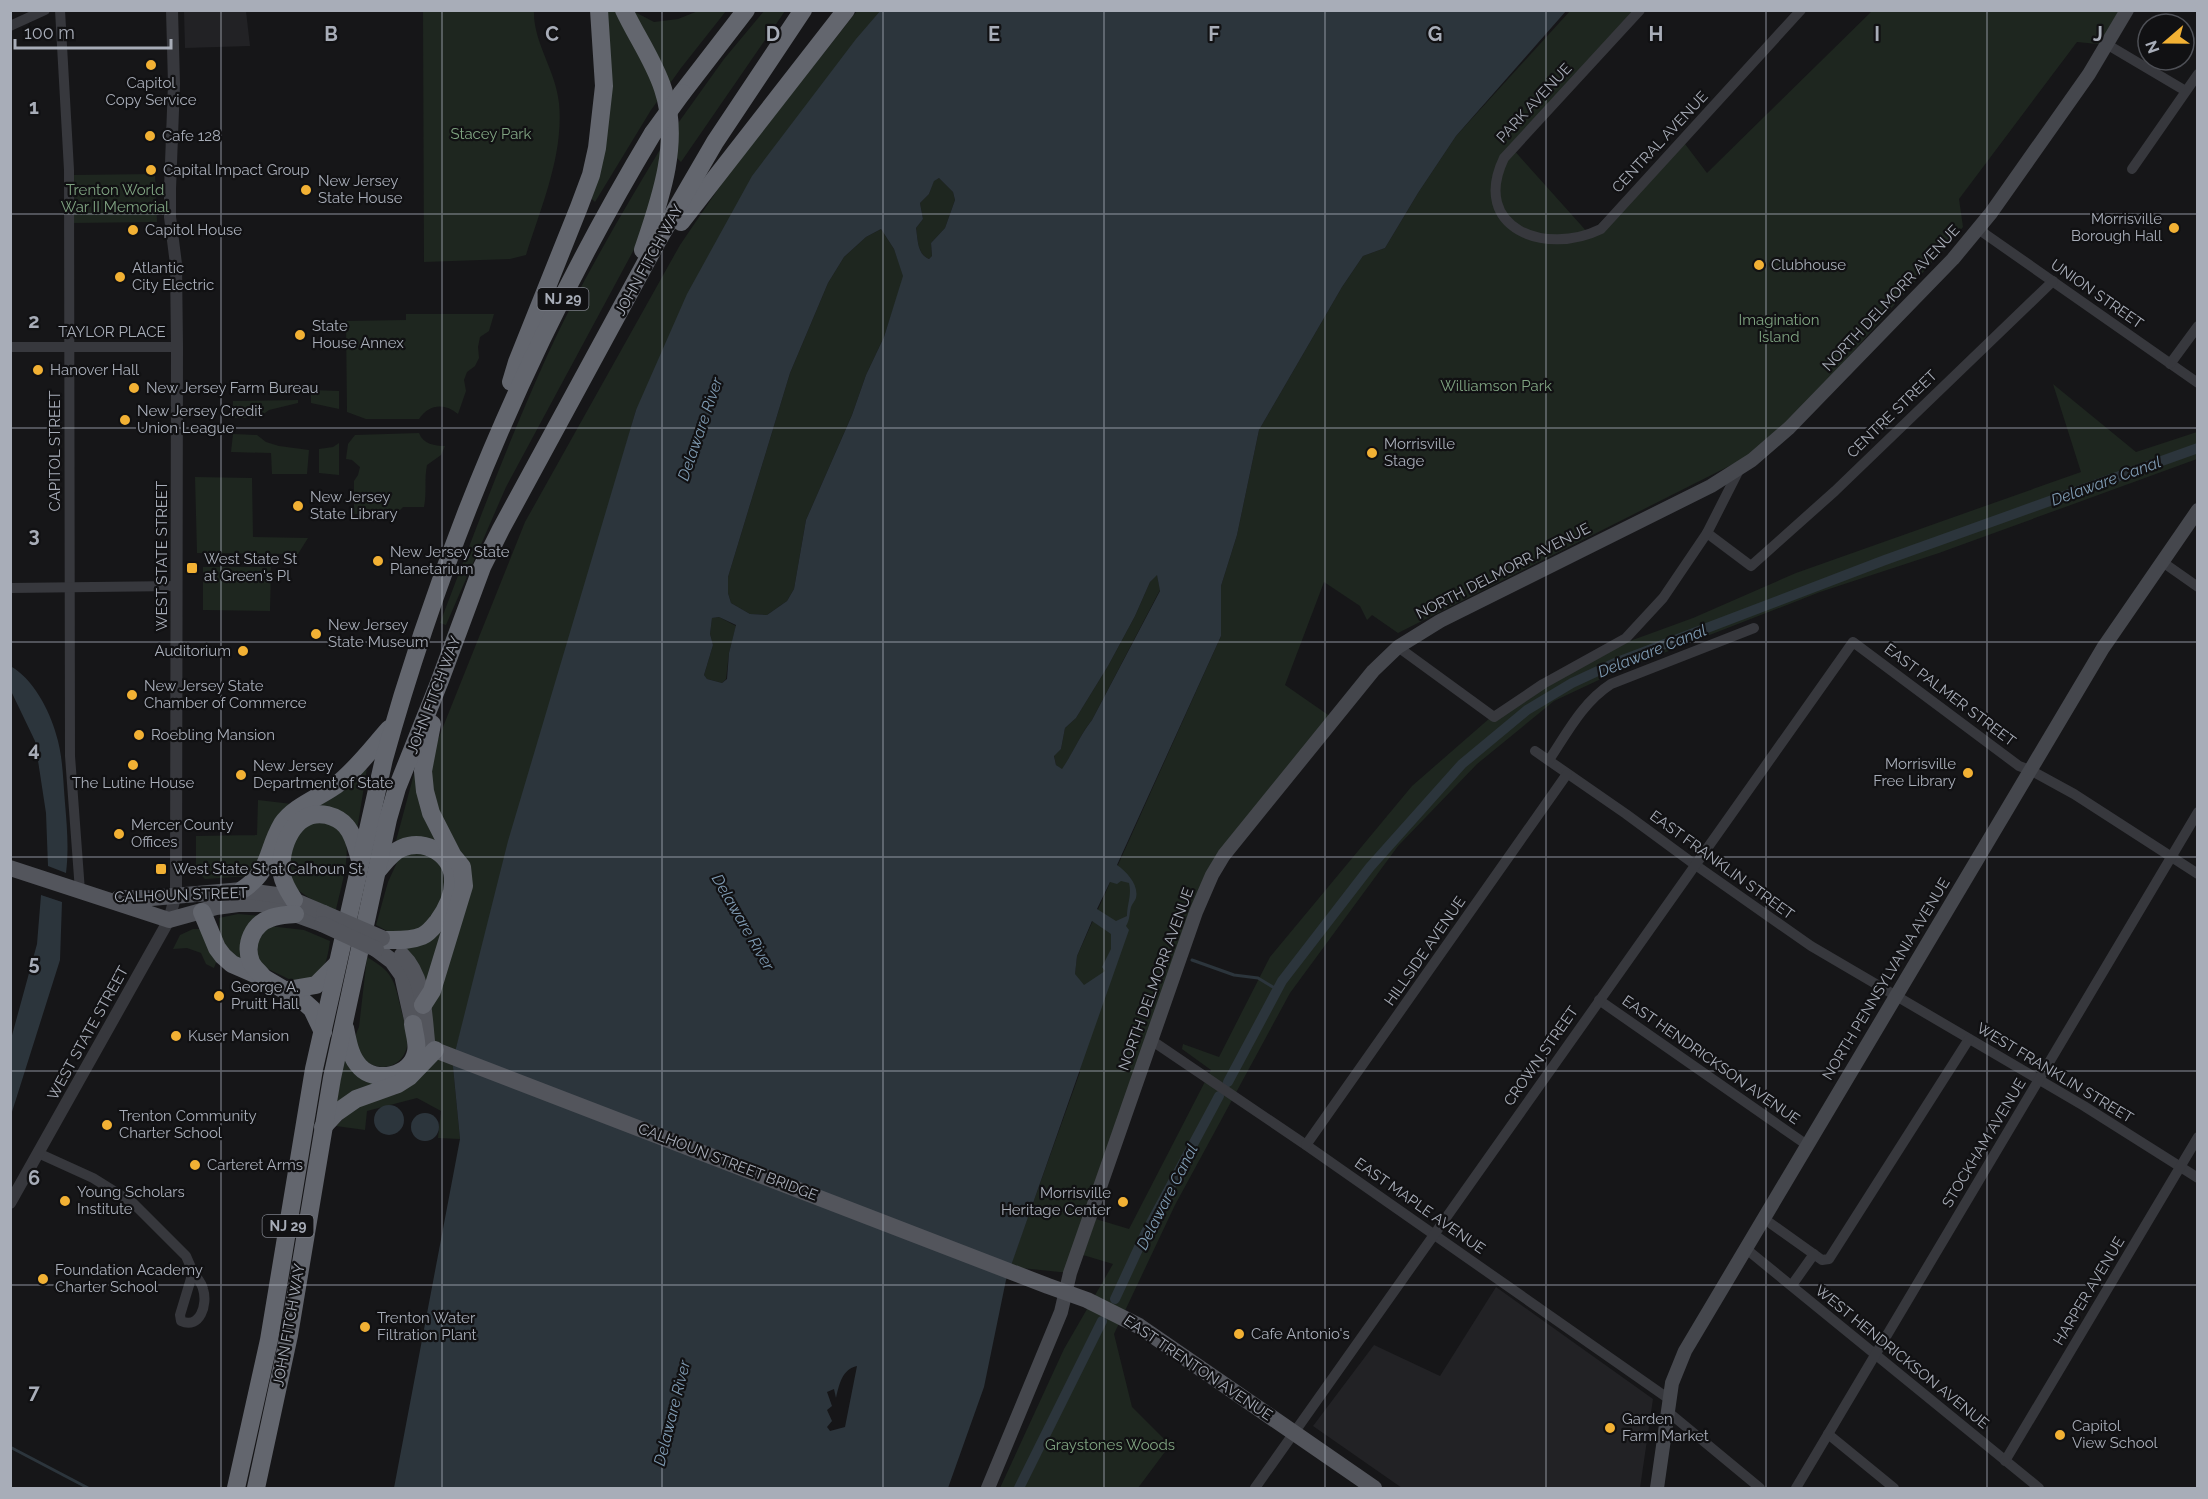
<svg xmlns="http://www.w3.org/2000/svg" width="2208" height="1499" viewBox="0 0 2208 1499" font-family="Raleway,sans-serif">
<rect width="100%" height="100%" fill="#161618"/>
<!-- built -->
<g fill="#222225">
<polygon points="184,11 246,11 250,46 185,48"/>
<polygon points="1496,1287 1653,1399 1640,1488 1402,1488 1313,1426 1374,1345 1440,1376"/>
</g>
<!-- green -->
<g fill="#1e261f">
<path d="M423,11H534C533,42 556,71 559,103C564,155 541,207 526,255L510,259L424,262Z"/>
<polygon points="604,11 633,11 654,22 678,19 698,11 726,11 681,68 651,110 595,202 591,198"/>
<polygon points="764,11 785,11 681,162 674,155 676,126 724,59"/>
<polygon points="857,11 881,11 636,410 455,1052 453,1067 460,1139 438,1138 441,1111 417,1098 367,1111 365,1130 336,1126 356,1106 397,1094 427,1004 463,856 428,792 433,752 525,522 680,245 729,173"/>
<polygon points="1570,11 1638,11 1512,148 1589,234 1682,140 1707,173 1872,11 2120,11 2108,45 2077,42 1959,199 1963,227 1771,445 1398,633 1372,615 1367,620 1360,606 1324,582 1285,685 1334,719 1232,845 1183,948 1070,1273 1010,1267 1080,1072 1073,1038 1072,997 1077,956 1221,636 1221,586 1237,535 1259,430 1342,287 1363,256 1385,248 1418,193 1456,136"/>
<path d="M661,148L655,193L638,242L506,487L446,625L440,623C474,534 507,444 547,356C580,284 620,216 661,148Z"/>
<polygon points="155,174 157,222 73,223 73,175"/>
<path d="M939,178L953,192L955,200L945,228L931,243L932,256L929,259C917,254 918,240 916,228L923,219L920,203L929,194L934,180Z"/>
<polygon points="881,229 894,249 904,276 884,337 866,375 852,415 806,520 794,589 787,601 767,615 750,614 731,603 728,593 728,577 790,373 828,283 844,257 866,237"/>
<path d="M406,314H494L489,331L480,337L478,347L479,358L475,366L467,372L464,380L466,391L458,414C444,402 428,405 419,419H366L347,412L346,321L406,320Z"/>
<polygon points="2053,384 2136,452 2197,432 2197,459 1939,553 1820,592 1620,670 1554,701 1477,764 1398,846 1290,993 1175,1205 1114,1334 1132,1407 1170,1445 1138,1488 1000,1488 1064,1349 1113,1264 1083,1255 1096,1219 1129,1229 1211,1070 1182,1049 1183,1044 1219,1057 1270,957 1412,786 1506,704 1586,657 1693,618 1796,573 2081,472"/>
<polygon points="311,390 339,391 339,409 311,403"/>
<polygon points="298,400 298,403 269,410 258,418 233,418 233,401"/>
<path d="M419,433C423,444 435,446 445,446L441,455L427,465C424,480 427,492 424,507H403L397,513L354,514V481L358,475L360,467L352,460L346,459L348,444L355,435Z"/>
<polygon points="233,434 257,435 266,442 279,446 309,450 307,474 272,474 271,453 231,452"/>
<polygon points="339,443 339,475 319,473 319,449 333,447"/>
<polygon points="195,477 252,478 253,537 308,538 298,554 197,553"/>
<polygon points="203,567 271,567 270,611 203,610"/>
<path d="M1157,574L1160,590L1092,720C1080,735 1073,753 1062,770L1056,765L1054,755L1061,749L1065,728L1076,718L1108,666L1135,616L1150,582Z"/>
<polygon points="719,617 736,626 729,653 726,679 722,683 707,679 704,675 713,645 710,634 712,618"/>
<polygon points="418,759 447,853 396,841"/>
<polygon points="367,768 357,830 311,810"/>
<polygon points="258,800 292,804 250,876 205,879 196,870 196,836 257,835"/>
<path d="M323,822C331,825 342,829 345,838C351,856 340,891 336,910C309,899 275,885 288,849C292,840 303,830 309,823Z"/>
<path d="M425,852C429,854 434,857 437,861C457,884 431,938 398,935C391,934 382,928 376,925L388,882L400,856Z"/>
<polygon points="238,914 264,916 249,970 228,956 219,927 219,918"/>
<polygon points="444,923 426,993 401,947"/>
<path d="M269,926L304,930L330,941C326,968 324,973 299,984L266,968L258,959L257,942Z"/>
<polygon points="193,929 200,929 217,960 214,968 206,964 201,953 187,948 173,949 180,935"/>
<path d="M367,957C394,973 394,980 401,1009C403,1019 409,1031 408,1041C403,1087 339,1065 359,1027Z"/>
<polygon points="344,1057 382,1085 336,1106"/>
</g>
<!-- water -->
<g fill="#2c353c" fill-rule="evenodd">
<path d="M881,10L1566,11L1456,136L1418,193L1385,248L1363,256L1342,287L1259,430L1237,535L1221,586V636L1117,865C1127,872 1139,885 1136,898C1135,901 1132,904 1131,907C1129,915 1130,919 1126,926L1129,930L1006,1280L984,1387L948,1488H394L460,1139L453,1067L455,1052L508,841L636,410L687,294L752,176L856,39ZM939,178L953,192L955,200L945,228L931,243L932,256L929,259C917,254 918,240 916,228L923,219L920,203L929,194L934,181ZM881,229L894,249L903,276L884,337L866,375L852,415L806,520L794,589L787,601L767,615L750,614L731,603L728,593V577L790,373L828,283L844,257L866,237ZM1157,575L1160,591L1092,720C1080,735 1073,753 1062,769L1056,765L1054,756L1061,749L1065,728L1076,718L1108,666L1135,616L1150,582ZM719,617L736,625L729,653L727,679L722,683L707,679L704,675L713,645L710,634L712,618ZM1121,881L1129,883C1132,895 1127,904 1127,916L1116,921L1097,909L1110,882L1117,884ZM1092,921L1111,934V949L1102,967L1105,971L1084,985L1075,974L1077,956ZM857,1366L845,1427L830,1431L827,1427L832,1421L827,1410L832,1406L827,1392L834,1389L836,1398C839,1385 842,1369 857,1366Z"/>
<path d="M10,666C32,677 50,711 56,734C63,756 63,780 65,803C67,827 69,849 66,873L48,866L46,813L35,741L11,691Z"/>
<polygon points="41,895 62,902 60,960 11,1115 11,1039 37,944"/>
<circle cx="389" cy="1120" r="15"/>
<circle cx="425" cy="1127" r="14"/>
</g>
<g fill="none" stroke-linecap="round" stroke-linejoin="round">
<!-- stream -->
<g stroke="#2c353c" stroke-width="3">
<polyline points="1192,960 1234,975 1258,978 1278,990"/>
<polyline points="10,1447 88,1488"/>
</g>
<!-- canal -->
<g stroke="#2c353c" stroke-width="10">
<polyline points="1228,1082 1282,981 1370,867 1462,764 1527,710 1572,683 1615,663 1885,560 2198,448"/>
<polyline points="1115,1299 1146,1232 1219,1096"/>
<polyline points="1019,1488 1102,1321"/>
</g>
<!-- minor -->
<g stroke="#37383d" stroke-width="10">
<polyline points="60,10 69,170 70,756 80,891"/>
<path d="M1640,10L1504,158C1470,229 1546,256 1601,229L1801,10"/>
<polyline points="10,26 45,10"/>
<polyline points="2108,45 2184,90"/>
<polyline points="2132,169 2198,74"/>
<polyline points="1978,229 2198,383"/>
<polyline points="10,347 177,347"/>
<polyline points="2170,364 2198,326"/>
<polyline points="1707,533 1751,566 1835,491 2053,281"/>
<polyline points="2161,561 2198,587"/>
<polyline points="10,588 177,586"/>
<polyline points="1398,647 1494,717 1543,684 1626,638 1663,598 1707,533 1740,468"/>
<polyline points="1535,751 1626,814 1694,864 1811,946 2084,1106 2198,1178"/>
<path d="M1549,760C1567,733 1583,702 1611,684L1754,628"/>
<polyline points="1599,1000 1807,1145"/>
<polyline points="1151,1040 1306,1145 1669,1399"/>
<polyline points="1306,1145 1567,774"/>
<polyline points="38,1153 93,1178 133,1203 186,1256 193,1272"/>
<polyline points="1763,1218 1822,1260 1829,1259 1969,1039"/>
<polyline points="1745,1248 2039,1488"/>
<path d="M193,1272C197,1278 202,1283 203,1289C208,1304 200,1330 181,1321L180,1315Z"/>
<polyline points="1792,1285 1814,1254"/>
<polyline points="1667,1411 1760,1488"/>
<polyline points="1828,1434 1894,1488"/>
<polyline points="2005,1461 2198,1137"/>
<polyline points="1255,1488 1853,642 2019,766 2030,770 2074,794 2198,874"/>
<polyline points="1796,1488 2198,812"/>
</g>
<!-- tertiary -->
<polyline stroke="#37383d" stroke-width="12" points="10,1203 169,920 176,894 177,347 176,264 170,217 170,189 174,84 172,10"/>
<!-- secondary -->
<g stroke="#45474d" stroke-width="14">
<polyline points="988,1488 1061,1312 1070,1273 1196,912 1212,875 1224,855 1373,671 1398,647 1440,621 1711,486 1752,460 1789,428 1953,259 1991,213 2089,74 2127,10"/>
<polyline points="1657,1488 1672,1383 1685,1351 2103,648 2198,510"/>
</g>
<!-- primary -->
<g stroke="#53555c" stroke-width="16">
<polyline points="10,868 169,920 216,907 238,904 261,904 278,908 322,924"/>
<polyline points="119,898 151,898 242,890 284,896 324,913"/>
<polyline points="376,949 392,961 402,975 413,1024 422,1042 435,1050 1048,1286 1087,1300 1139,1326 1374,1488"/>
<path d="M402,955C424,976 424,1013 427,1041"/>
</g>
<!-- motorway -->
<g stroke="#63666e" stroke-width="18">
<path d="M624,10C636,36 654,61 663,89C681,142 660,200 643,250"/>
<polyline points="682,93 746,10"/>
<polyline points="681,222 846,10"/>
<polyline points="511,382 517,362 579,207 591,175 597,148 604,86 599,10"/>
<path d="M378,870C385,862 392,852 402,848C426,838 454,855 453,882C453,896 446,910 438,921C434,926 429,933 422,936C410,941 397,940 385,940"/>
<path d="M242,890C272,870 266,851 282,824C293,807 318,798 335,786C356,770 372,748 389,729"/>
<path d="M294,900C289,892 284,885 282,875C278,848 294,808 327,815C335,817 341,820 346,826C354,835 357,850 360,860"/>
<polyline points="202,912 217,948 223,956 232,964 264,978 303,1001 312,1009 323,1032"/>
<path d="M263,977C259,972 253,967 251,962C244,944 253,924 271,918C278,915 287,915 295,914"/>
<polyline points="287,990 316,985 336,965"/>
<polyline points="423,1005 432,991 464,886 462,867 453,856 431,813 425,791 423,771 432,724"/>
<path d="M345,1028C348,1042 350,1057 360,1067C376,1084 411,1076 416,1052C418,1043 414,1033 413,1024"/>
<polyline points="323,1127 336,1113 356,1099 398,1084 409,1077 435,1050"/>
<path d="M236,1488L269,1340L314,1069L384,759C445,540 536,328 653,133"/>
<polyline points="256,1488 289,1335 332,1078 388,819 397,788 439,683 482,567 501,529 658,240 715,142 803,10"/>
</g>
<!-- primary-bridge -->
<g stroke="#53555c" stroke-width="16">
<polyline points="324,913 382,938"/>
<polyline points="322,924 376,949"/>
</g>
<!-- motorway-bridge -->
<polyline stroke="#63666e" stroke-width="18" points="653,133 682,93"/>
</g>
<!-- grid -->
<path fill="none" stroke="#a8adb8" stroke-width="1.5" stroke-opacity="0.55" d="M221,10V1488M442,10V1488M662,10V1488M883,10V1488M1104,10V1488M1325,10V1488M1546,10V1488M1766,10V1488M1987,10V1488M10,214H2198M10,428H2198M10,642H2198M10,857H2198M10,1071H2198M10,1285H2198"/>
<!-- markers -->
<g fill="#f2b134" stroke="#111113" stroke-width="2">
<circle cx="151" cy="65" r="6"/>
<circle cx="150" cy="136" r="6"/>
<circle cx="151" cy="170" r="6"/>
<circle cx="306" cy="190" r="6"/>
<circle cx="2174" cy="228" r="6"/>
<circle cx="133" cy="230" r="6"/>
<circle cx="1759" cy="265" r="6"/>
<circle cx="120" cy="277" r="6"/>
<circle cx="300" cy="335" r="6"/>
<circle cx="38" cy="370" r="6"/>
<circle cx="134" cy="388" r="6"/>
<circle cx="125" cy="420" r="6"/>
<circle cx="1372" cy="453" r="6"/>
<circle cx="298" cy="506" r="6"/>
<circle cx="378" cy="561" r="6"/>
<rect x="186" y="562" width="12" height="12" rx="3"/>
<circle cx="316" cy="634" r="6"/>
<circle cx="243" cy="651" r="6"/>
<circle cx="132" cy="695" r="6"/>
<circle cx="139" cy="735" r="6"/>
<circle cx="133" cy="765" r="6"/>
<circle cx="1968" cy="773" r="6"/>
<circle cx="241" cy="775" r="6"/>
<circle cx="119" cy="834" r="6"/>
<rect x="155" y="863" width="12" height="12" rx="3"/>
<circle cx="219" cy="996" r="6"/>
<circle cx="176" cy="1036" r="6"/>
<circle cx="107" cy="1125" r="6"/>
<circle cx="195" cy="1165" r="6"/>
<circle cx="65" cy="1201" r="6"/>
<circle cx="1123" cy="1202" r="6"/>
<circle cx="43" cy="1279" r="6"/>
<circle cx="365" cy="1327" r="6"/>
<circle cx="1239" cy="1334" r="6"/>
<circle cx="1610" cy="1428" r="6"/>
<circle cx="2060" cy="1435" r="6"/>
</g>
<g text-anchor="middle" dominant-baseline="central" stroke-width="4.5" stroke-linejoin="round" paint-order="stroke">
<!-- shield labels -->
<g fill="#111113" stroke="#7b7e86" stroke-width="1.5">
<rect x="537.5" y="288" width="51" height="22" rx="4.5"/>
<rect x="262.5" y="1215" width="51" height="22" rx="4.5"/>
</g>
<g font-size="14" font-weight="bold" fill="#a8adb8">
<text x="563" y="299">NJ 29</text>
<text x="288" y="1226">NJ 29</text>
</g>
<!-- poi labels -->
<g font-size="15" fill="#a8adb8" stroke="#111113" text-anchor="start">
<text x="151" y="83" text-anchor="middle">Capitol<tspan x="151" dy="17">Copy Service</tspan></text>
<text x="162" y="136">Cafe 128</text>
<text x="163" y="170">Capital Impact Group</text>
<text x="318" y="181">New Jersey<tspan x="318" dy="17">State House</tspan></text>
<text x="2162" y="219" text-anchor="end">Morrisville<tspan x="2162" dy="17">Borough Hall</tspan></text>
<text x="145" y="230">Capitol House</text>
<text x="1771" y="265">Clubhouse</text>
<text x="132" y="268">Atlantic<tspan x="132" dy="17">City Electric</tspan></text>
<text x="312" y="326">State<tspan x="312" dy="17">House Annex</tspan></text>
<text x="50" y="370">Hanover Hall</text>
<text x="146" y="388">New Jersey Farm Bureau</text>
<text x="137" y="411">New Jersey Credit<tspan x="137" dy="17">Union League</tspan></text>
<text x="1384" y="444">Morrisville<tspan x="1384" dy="17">Stage</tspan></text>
<text x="310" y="497">New Jersey<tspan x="310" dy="17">State Library</tspan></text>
<text x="390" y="552">New Jersey State<tspan x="390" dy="17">Planetarium</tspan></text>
<text x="204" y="559">West State St<tspan x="204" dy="17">at Green's Pl</tspan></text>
<text x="328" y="625">New Jersey<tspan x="328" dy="17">State Museum</tspan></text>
<text x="231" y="651" text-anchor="end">Auditorium</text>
<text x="144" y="686">New Jersey State<tspan x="144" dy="17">Chamber of Commerce</tspan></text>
<text x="151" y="735">Roebling Mansion</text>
<text x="1956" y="764" text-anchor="end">Morrisville<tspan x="1956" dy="17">Free Library</tspan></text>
<text x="253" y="766">New Jersey<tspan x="253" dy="17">Department of State</tspan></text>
<text x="133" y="783" text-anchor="middle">The Lutine House</text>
<text x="131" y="825">Mercer County<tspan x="131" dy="17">Offices</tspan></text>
<text x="173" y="869">West State St at Calhoun St</text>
<text x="231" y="987">George A.<tspan x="231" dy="17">Pruitt Hall</tspan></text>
<text x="188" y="1036">Kuser Mansion</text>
<text x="119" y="1116">Trenton Community<tspan x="119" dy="17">Charter School</tspan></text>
<text x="207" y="1165">Carteret Arms</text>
<text x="77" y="1192">Young Scholars<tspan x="77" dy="17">Institute</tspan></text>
<text x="1111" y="1193" text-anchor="end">Morrisville<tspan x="1111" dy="17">Heritage Center</tspan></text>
<text x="55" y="1270">Foundation Academy<tspan x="55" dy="17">Charter School</tspan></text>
<text x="377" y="1318">Trenton Water<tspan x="377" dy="17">Filtration Plant</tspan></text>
<text x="1251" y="1334">Cafe Antonio's</text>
<text x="1622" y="1419">Garden<tspan x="1622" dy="17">Farm Market</tspan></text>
<text x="2072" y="1426">Capitol<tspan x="2072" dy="17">View School</tspan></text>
</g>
<!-- street labels -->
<g font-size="15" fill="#a8adb8" stroke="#111113">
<text transform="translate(1534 103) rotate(-47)">PARK AVENUE</text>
<text transform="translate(1660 142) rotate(-47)">CENTRAL AVENUE</text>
<text transform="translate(649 260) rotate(-61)">JOHN FITCH WAY</text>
<text transform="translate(2097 294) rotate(35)">UNION STREET</text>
<text transform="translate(1891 298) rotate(-47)">NORTH DELMORR AVENUE</text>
<text x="112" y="332">TAYLOR PLACE</text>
<text transform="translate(1892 414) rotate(-44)">CENTRE STREET</text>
<text transform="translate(55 451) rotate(-90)">CAPITOL STREET</text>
<text transform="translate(162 556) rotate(-90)">WEST STATE STREET</text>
<text transform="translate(1503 571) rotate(-27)">NORTH DELMORR AVENUE</text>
<text transform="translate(434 695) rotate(-69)">JOHN FITCH WAY</text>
<text transform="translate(1950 695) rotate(37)">EAST PALMER STREET</text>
<text transform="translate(1722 865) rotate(36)">EAST FRANKLIN STREET</text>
<text transform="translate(181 895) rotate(-2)">CALHOUN STREET</text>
<text transform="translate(1425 951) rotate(-55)">HILLSIDE AVENUE</text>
<text transform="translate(1156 979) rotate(-70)">NORTH DELMORR AVENUE</text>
<text transform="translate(1886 979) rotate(-59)">NORTH PENNSYLVANIA AVENUE</text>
<text transform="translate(88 1033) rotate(-61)">WEST STATE STREET</text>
<text transform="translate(1541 1056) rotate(-55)">CROWN STREET</text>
<text transform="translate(1711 1060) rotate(35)">EAST HENDRICKSON AVENUE</text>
<text transform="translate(2055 1073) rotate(31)">WEST FRANKLIN STREET</text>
<text transform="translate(1984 1143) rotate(-59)">STOCKHAM AVENUE</text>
<text transform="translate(728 1162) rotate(21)">CALHOUN STREET BRIDGE</text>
<text transform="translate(1420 1206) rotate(35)">EAST MAPLE AVENUE</text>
<text transform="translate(2089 1291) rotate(-59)">HARPER AVENUE</text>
<text transform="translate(289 1325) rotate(-80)">JOHN FITCH WAY</text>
<text transform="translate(1902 1357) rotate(39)">WEST HENDRICKSON AVENUE</text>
<text transform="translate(1198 1368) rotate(34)">EAST TRENTON AVENUE</text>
</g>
<!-- park labels -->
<g font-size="15" fill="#7fa381" stroke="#111113">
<text x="491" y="134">Stacey Park</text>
<text x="115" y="190">Trenton World<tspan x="115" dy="17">War II Memorial</tspan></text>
<text x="1779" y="320">Imagination<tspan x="1779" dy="17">Island</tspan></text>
<text x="1496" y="386">Williamson Park</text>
<text x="1110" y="1445">Graystones Woods</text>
</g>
<!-- water labels -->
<g font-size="16" font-style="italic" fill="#7f9bb3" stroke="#111113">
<text transform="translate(700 429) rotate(-71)">Delaware River</text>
<text transform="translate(2106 481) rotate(-20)">Delaware Canal</text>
<text transform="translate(1652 651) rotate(-22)">Delaware Canal</text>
<text transform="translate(743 922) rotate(60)">Delaware River</text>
<text transform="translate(1167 1197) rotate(-63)">Delaware Canal</text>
<text transform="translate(672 1413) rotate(-76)">Delaware River</text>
</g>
</g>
<g font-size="20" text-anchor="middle" font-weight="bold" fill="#a8adb8" stroke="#111113" stroke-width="4.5" stroke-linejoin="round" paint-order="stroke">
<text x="331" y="41">B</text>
<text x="552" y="41">C</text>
<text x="773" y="41">D</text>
<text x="994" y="41">E</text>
<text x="1214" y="41">F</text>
<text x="1435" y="41">G</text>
<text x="1656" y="41">H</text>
<text x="1877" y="41">I</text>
<text x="2098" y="41">J</text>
<text x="34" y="114">1</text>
<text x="34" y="328">2</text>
<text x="34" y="542">3</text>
<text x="34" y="756">4</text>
<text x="34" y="970">5</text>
<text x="34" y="1185">6</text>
<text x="34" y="1399">7</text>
</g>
<!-- border -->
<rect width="2208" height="1499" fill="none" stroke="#a8adb8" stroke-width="24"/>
<!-- north arrow -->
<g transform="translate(2166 42) rotate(250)"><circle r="28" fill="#111113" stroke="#4d4f55" stroke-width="1.5"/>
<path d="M0-4.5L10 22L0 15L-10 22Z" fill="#f2b134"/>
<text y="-9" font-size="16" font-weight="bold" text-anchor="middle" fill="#a8adb8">N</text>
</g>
<!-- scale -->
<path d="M15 39v9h156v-9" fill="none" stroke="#a8adb8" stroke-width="3"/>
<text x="24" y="39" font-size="18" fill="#a8adb8" stroke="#111113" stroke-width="4.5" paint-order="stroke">100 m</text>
</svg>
